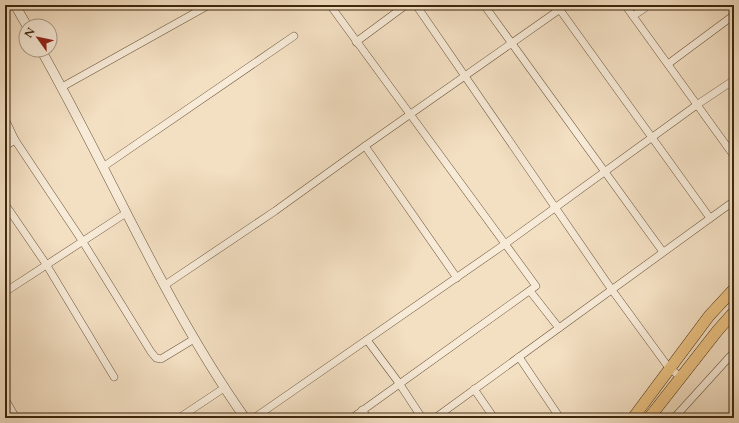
<svg xmlns="http://www.w3.org/2000/svg" width="739" height="423" viewBox="0 0 739 423" font-family="Cardo,serif">
<rect width="100%" height="100%" fill="#f3dfc2"/>
<filter id="stains"><feTurbulence type="fractalNoise" baseFrequency=".005" numOctaves="4"/><feColorMatrix values="0 0 0 0 .2 0 0 0 0 .09 0 0 0 0 .02 0 0 0 .5 -.17"/></filter>
<radialGradient id="worn" r=".72"><stop offset=".6" stop-color="#630" stop-opacity="0"/><stop offset="1" stop-color="#630" stop-opacity=".3"/></radialGradient>
<g fill="none" stroke-linecap="round" stroke-linejoin="round">
<!-- minor casing -->
<g stroke="#6a553a" stroke-width="8">
<g id="minor">
<polyline points="330,5 536,286 352,418"/>
<polyline points="416,5 612,290 669,368 681,377"/>
<polyline points="484,5 663,252"/>
<polyline points="625,5 734,156"/>
<polyline points="560,10 710,218"/>
<polyline points="633,16 649,5"/>
<polyline points="356,42 406,5"/>
<polyline points="668,64 734,15"/>
<polyline points="62,87 209,5"/>
<polyline points="5,119 15,140 5,146"/>
<polyline points="15,140 83,242 151,352 156,358 161,359 194,339"/>
<polyline points="103,167 294,36"/>
<polyline points="5,204 46,264 114,377"/>
<polyline points="457,278 365,146 566,5"/>
<polyline points="165,285 275,211 365,146"/>
<polyline points="530,291 559,328"/>
<polyline points="5,292 126,213"/>
<polyline points="367,340 399,383 422,418"/>
<polyline points="519,357 560,418"/>
<polyline points="474,389 494,418"/>
<polyline points="5,399 16,418"/>
<polyline points="362,410 368,418"/>
<polyline points="179,418 224,388"/>
<polyline points="254,418 505,244 698,104 734,80"/>
<polyline points="435,418 734,201"/>
<polyline points="674,418 734,352"/>
<polyline points="730,418 734,413"/>
</g>
</g>
<!-- tertiary casing -->
<g stroke="#6a553a" stroke-width="10">
<g id="tertiary">
<polyline points="15,5 27,26"/>
<path d="M41,50C110,172 164,303 245,418"/>
</g>
</g>
<!-- primary casing -->
<g stroke="#3c270d" stroke-width="12">
<g id="primary">
<polyline points="633,418 709,316 734,289"/>
<polyline points="649,418 718,330 734,312"/>
</g>
</g>
<!-- minor -->
<use href="#minor" stroke="#f7ead7" stroke-width="7"/>
<!-- tertiary -->
<use href="#tertiary" stroke="#f7ead7" stroke-width="9"/>
<!-- primary -->
<use href="#primary" stroke="#eac081" stroke-width="11"/>
</g>
<!-- margin -->
<rect width="739" height="423" fill="none" stroke="#f3dfc2" stroke-width="20"/>
<rect x="6" y="6" width="727" height="411" fill="none" stroke="#3c270d" stroke-width="2"/>
<rect x="10" y="10" width="719" height="403" fill="none" stroke="#3c270d"/>
<!-- north arrow -->
<g transform="translate(38 38) rotate(303)"><circle r="19" fill="#f7ead7" stroke="#ac9c86"/>
<path d="M0-3L7 15L0 10L-7 15Z" fill="#8f2418"/>
<text y="-6" font-size="11" font-weight="bold" text-anchor="middle" fill="#3c270d">N</text>
</g>
<rect width="100%" height="100%" filter="url(#stains)"/>
<rect width="100%" height="100%" fill="url(#worn)"/>
</svg>
